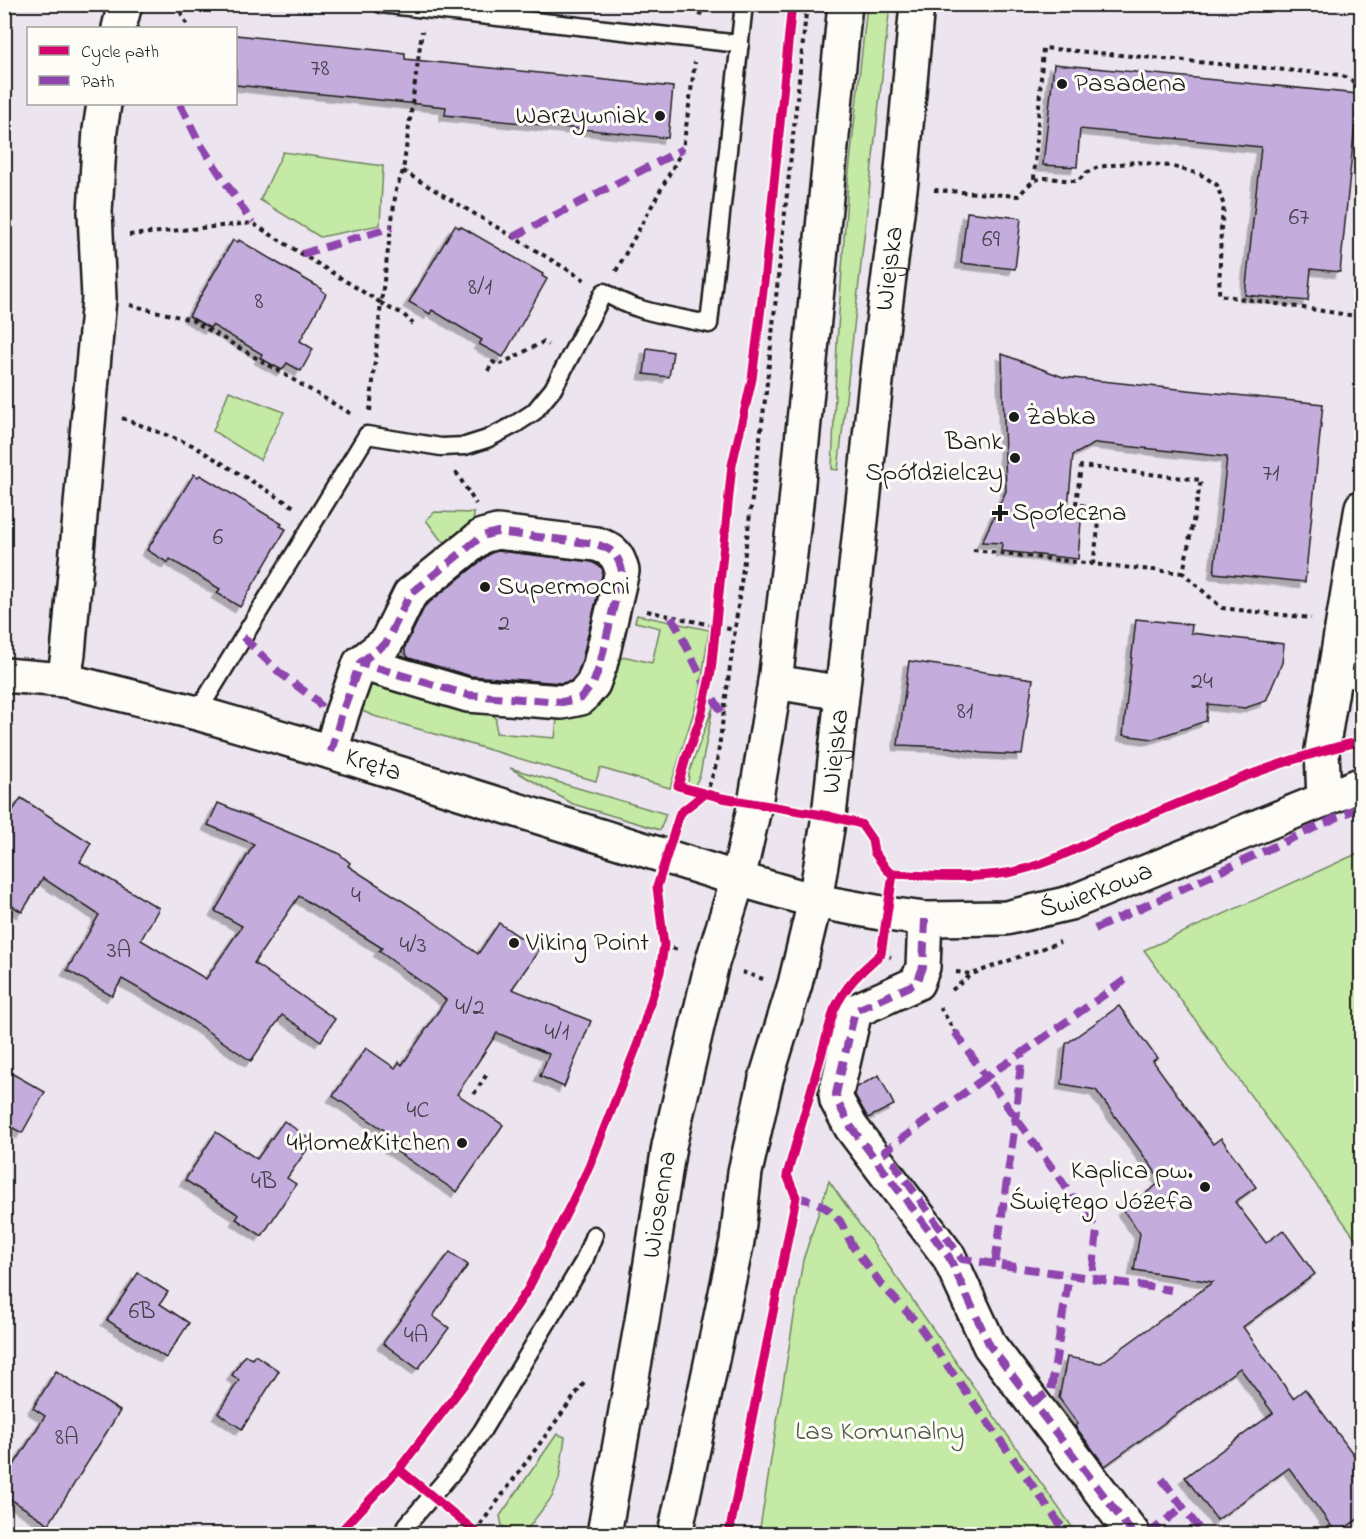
<svg xmlns="http://www.w3.org/2000/svg" width="1366" height="1539" viewBox="0 0 1366 1539" font-family="'Indie Flower',sans-serif">
<defs>
<filter id="shadow"><feDropShadow dx="-5.5" dy="5.5" stdDeviation="0" flood-color="#0004"/></filter>
</defs>
<rect width="100%" height="100%" fill="#ece4ef"/>
<filter id="ink" filterUnits="userSpaceOnUse"><feTurbulence type="fractalNoise" baseFrequency=".0167" numOctaves="2"/><feDisplacementMap in="SourceGraphic" scale="12" xChannelSelector="R" yChannelSelector="G"/><feConvolveMatrix kernelMatrix="1 2 1 2 8 2 1 2 1" color-interpolation-filters="sRGB"/></filter>
<g filter="url(#ink)">
<!-- green -->
<g fill="#c4eaa5" stroke="#708360" stroke-width="1.5">
<polygon points="867,5 890,5 838,470 832,469 837,343 848,181"/>
<polygon points="283,152 383,166 380,225 320,237 260,200"/>
<polygon points="229,391 284,412 260,460 213,431"/>
<polygon points="435,512 474,513 473,527 455,541 447,543 440,539 426,520"/>
<polygon points="637,615 709,630 700,692 670,788 600,768 596,781 374,716 360,710 366,689 379,681 488,711 496,718 496,733 555,738 557,719 616,659 627,657 652,663 660,628 635,622"/>
<polygon points="713,707 700,775 693,789 688,784 689,772"/>
<polygon points="510,768 666,814 660,830 573,804"/>
<polygon points="1361,852 1361,1246 1144,950"/>
<polygon points="829,1181 1077,1534 759,1534 803,1260"/>
<polygon points="557,1434 565,1437 559,1479 552,1497 525,1532 514,1532 502,1526 500,1516"/>
</g>
<!-- building -->
<g fill="#c4addc" stroke="#1c1c1c" stroke-width="1.5" filter="url(#shadow)">
<polygon points="236,35 405,53 405,59 673,87 668,138 445,115 446,107 236,85"/>
<polygon points="1054,64 1358,94 1340,272 1311,269 1308,301 1245,295 1261,147 1080,129 1077,167 1043,165"/>
<polygon points="967,212 1021,218 1015,269 961,263"/>
<polygon points="455,225 459,228 460,226 543,274 542,276 547,279 503,357 479,344 482,340 432,310 430,314 409,302"/>
<polygon points="233,240 238,242 239,240 286,268 322,289 321,290 326,294 300,341 313,349 301,371 287,363 282,370 260,358 262,354 212,325 210,328 189,316"/>
<polygon points="647,348 673,352 669,377 644,374"/>
<polygon points="1002,354 1063,377 1323,404 1305,582 1214,573 1227,457 1096,443 1073,455 1068,507 1082,509 1078,559 1001,551 1002,543 982,542 1006,491"/>
<polygon points="194,474 198,477 200,475 282,524 280,526 286,529 240,607 217,593 220,589 170,559 168,563 147,550"/>
<polygon points="498,551 592,562 602,568 603,571 582,660 577,674 571,681 561,683 471,676 409,658 405,653 405,647 425,606 491,553"/>
<polygon points="1136,619 1192,625 1191,633 1284,644 1282,663 1266,701 1245,708 1208,704 1206,721 1153,739 1123,735"/>
<polygon points="909,661 1033,679 1022,755 982,753 948,747 898,745"/>
<polygon points="21,798 91,843 80,862 159,908 141,940 206,979 242,926 215,911 254,844 208,825 218,803 338,853 350,863 348,866 420,912 478,954 499,923 539,950 512,989 591,1021 564,1087 540,1076 549,1054 497,1033 457,1094 503,1125 457,1192 390,1147 396,1138 333,1096 366,1048 395,1068 399,1062 402,1065 446,1000 379,951 382,948 299,896 254,963 335,1019 321,1041 282,1015 251,1061 175,1009 122,979 112,996 67,970 99,915 43,878 22,912 4,901 4,824"/>
<polygon points="1119,1006 1157,1058 1153,1061 1213,1144 1221,1138 1256,1187 1235,1202 1266,1243 1283,1230 1315,1274 1243,1327 1293,1398 1305,1389 1362,1466 1362,1516 1337,1534 1289,1468 1217,1520 1185,1477 1273,1413 1240,1368 1105,1466 1075,1426 1078,1424 1059,1398 1067,1357 1101,1363 1213,1282 1134,1270 1140,1233 1123,1210 1162,1181 1096,1090 1062,1084 1066,1044"/>
<polygon points="4,1069 45,1092 22,1133 4,1123"/>
<polygon points="879,1075 894,1105 868,1118 855,1095 857,1087"/>
<polygon points="284,1121 313,1141 287,1178 296,1184 262,1236 236,1219 239,1215 185,1180 216,1132 257,1159"/>
<polygon points="450,1252 468,1265 433,1316 449,1328 418,1369 383,1343"/>
<polygon points="138,1273 168,1292 160,1304 189,1323 166,1358 107,1320"/>
<polygon points="245,1355 252,1359 255,1355 279,1371 242,1429 218,1413 239,1380 232,1375"/>
<polygon points="56,1371 120,1411 49,1524 4,1495 4,1481 45,1416 33,1408"/>
</g>
<g fill="none" stroke-linecap="round" stroke-linejoin="round">
<!-- lane casing -->
<g stroke="#1c1c1c" stroke-width="21">
<g id="lane">
<polyline points="381,4 740,44"/>
<polyline points="1333,681 1362,678"/>
<path d="M197,713L367,435L441,447L465,446L487,439L514,425L534,412L553,389L604,292C635,313 673,316 709,324L744,4"/>
<polyline points="403,1534 407,1525 455,1469 482,1431 584,1261 594,1235"/>
</g>
</g>
<!-- street casing -->
<g stroke="#1c1c1c" stroke-width="38">
<g id="street">
<polyline points="119,28 125,4"/>
<path id="s1" d="M4,675L64,680L197,713L331,752L738,879L815,901L887,914L925,919L1006,918L1070,903L1362,784"/>
<polyline points="64,680 68,654 99,298 95,212 100,130 104,104"/>
<path d="M331,752L342,713L360,663L386,643L410,594L482,536L497,532L596,544C612,549 618,554 622,571L600,665L593,684L581,698L562,702L468,695L360,663"/>
<polyline points="1324,800 1322,750 1362,507"/>
<polyline points="925,919 923,967 917,983 855,1011 836,1094 837,1101 851,1127 949,1257 990,1346 1133,1534"/>
</g>
</g>
<!-- secondary casing -->
<g stroke="#1c1c1c" stroke-width="38">
<g id="secondary">
<polyline points="775,682 842,693"/>
<path id="s2" d="M604,1534L642,1321L669,1146L712,963L738,879L755,804L775,682L796,503L845,4"/>
<path id="s3" d="M675,1534L737,1241L745,1172L766,1079L795,984L815,901L829,816L878,363L901,181L917,4"/>
</g>
</g>
<!-- path -->
<g stroke="#1c1c1c" stroke-width="4" stroke-dasharray="4.5 4.5" stroke-linecap="butt">
<polyline points="181,4 179,9 189,28"/>
<polyline points="700,16 702,4"/>
<polyline points="403,171 585,280"/>
<polyline points="1034,179 1043,48 1341,75 1362,86"/>
<path d="M934,190L1019,196C1040,168 1049,181 1078,181L1086,173L1098,167L1135,162L1170,166L1200,174L1217,185L1224,206L1221,228L1219,295L1362,317"/>
<polyline points="129,235 252,223 381,303 396,190 403,171 422,31"/>
<polyline points="616,271 683,149 695,62"/>
<polyline points="130,305 192,320 353,415"/>
<polyline points="488,371 493,362 499,365 543,342 548,345"/>
<polyline points="370,411 381,303 391,309 402,313 413,324"/>
<polyline points="122,418 192,445 296,508"/>
<polyline points="456,472 476,504"/>
<polyline points="1358,476 1362,454"/>
<polyline points="973,550 1093,564"/>
<polyline points="1183,573 1093,564 1101,509 1076,504 1081,466 1201,480 1183,573 1222,608 1311,618"/>
<polyline points="647,611 734,630"/>
<polyline points="704,794 708,789 717,762 732,652 766,392 807,4"/>
<polyline points="664,945 680,951"/>
<polyline points="881,954 891,957"/>
<polyline points="742,972 763,979"/>
<polyline points="956,972 972,974 1060,942"/>
<polyline points="952,990 972,974"/>
<polyline points="940,1007 955,1032"/>
<polyline points="474,1094 487,1074"/>
<polyline points="475,1532 584,1383"/>
</g>
<!-- lane -->
<use href="#lane" stroke="#fdfcf7" stroke-width="16"/>
<!-- street -->
<use href="#street" stroke="#fdfcf7" stroke-width="33"/>
<!-- secondary -->
<use href="#secondary" stroke="#fdfcf7" stroke-width="33"/>
<!-- quiet -->
<g stroke="#8e44ad" stroke-width="8" stroke-dasharray="15 8" stroke-linecap="butt">
<polyline points="180,104 199,142 252,223"/>
<polyline points="513,237 683,149"/>
<polyline points="302,254 392,227"/>
<polyline points="672,617 708,690 723,714"/>
<polyline points="243,637 280,673 316,700 321,707"/>
<path d="M331,752L342,713L360,663L386,643L410,594L482,536L497,532L596,544C612,549 618,554 622,571L600,665L593,684L581,698L562,702L468,695L360,663"/>
<polyline points="925,919 923,967 917,983 855,1011 836,1094 837,1101 851,1127 949,1257 990,1346 1133,1534"/>
<polyline points="1095,929 1362,806"/>
<polyline points="1125,980 1022,1053 1014,1131 995,1264 1171,1290"/>
<polyline points="955,1032 986,1077 1022,1053"/>
<polyline points="796,1197 816,1202 829,1210 840,1221 853,1247 882,1285 917,1323 1067,1534"/>
<polyline points="995,1264 962,1259 885,1151 986,1077 1097,1230 1092,1278"/>
<polyline points="1033,1402 1051,1391 1069,1275"/>
<polyline points="1162,1479 1203,1534"/>
<polyline points="1148,1534 1183,1507"/>
</g>
<!-- cycleway casing -->
<g stroke="#fdfcf7" stroke-width="13">
<g id="cycleway">
<path d="M792,4L764,283L752,379L732,465L711,672L701,716L686,758L678,786L722,798L829,816L861,824L872,840L874,852L887,870L893,874C931,876 969,879 1007,873C1049,866 1087,842 1125,826C1202,793 1280,759 1362,741"/>
<polyline points="399,1469 478,1534"/>
<polyline points="338,1534 399,1469 468,1379 528,1289 570,1206 589,1167 638,1043 660,972 664,945 657,887 680,813 704,794"/>
<path d="M729,1534L796,1197L787,1175L834,1010C846,985 860,972 881,954L893,874"/>
</g>
</g>
<!-- cycleway -->
<use href="#cycleway" stroke="#d6006c" stroke-width="9"/>
</g>
</g>
<!-- markers -->
<g fill="#1c1c1c" stroke="#fdfcf7" stroke-width="2">
<circle cx="1062" cy="84" r="6"/>
<circle cx="660" cy="116" r="6"/>
<circle cx="1014" cy="417" r="6"/>
<circle cx="1015" cy="458" r="6"/>
<path d="M997 504h6v6h6v6h-6v6h-6v-6h-6v-6h6z"/>
<circle cx="485" cy="587" r="6"/>
<circle cx="514" cy="943" r="6"/>
<circle cx="462" cy="1143" r="6"/>
<circle cx="1205" cy="1187" r="6"/>
</g>
<g text-anchor="middle" dominant-baseline="central" stroke-width="6" stroke-linejoin="round" paint-order="stroke">
<!-- number labels -->
<g font-size="24" fill="#46404c">
<text x="320" y="69">78</text>
<text x="1299" y="218">67</text>
<text x="991" y="240">69</text>
<text x="480" y="288">8/1</text>
<text x="259" y="302">8</text>
<text x="1271" y="474">71</text>
<text x="218" y="538">6</text>
<text x="504" y="624">2</text>
<text x="1202" y="682">24</text>
<text x="965" y="712">81</text>
<text x="356" y="896">4</text>
<text x="413" y="946">4/3</text>
<text x="119" y="951">3A</text>
<text x="470" y="1008">4/2</text>
<text x="557" y="1033">4/1</text>
<text x="418" y="1111">4C</text>
<text x="264" y="1182">4B</text>
<text x="142" y="1312">6B</text>
<text x="416" y="1336">4A</text>
<text x="67" y="1438">8A</text>
</g>
<!-- poi labels -->
<g font-size="27" fill="#1c1c1c" stroke="#fdfcf7" text-anchor="start">
<text x="1074" y="84">Pasadena</text>
<text x="648" y="116" text-anchor="end">Warzywniak</text>
<text x="1026" y="417">Żabka</text>
<text x="1003" y="442" text-anchor="end">Bank<tspan x="1003" dy="31">Spółdzielczy</tspan></text>
<text x="1012" y="513">Społeczna</text>
<text x="497" y="587">Supermocni</text>
<text x="526" y="943">Viking Point</text>
<text x="450" y="1143" text-anchor="end">4Home&amp;Kitchen</text>
<text x="1193" y="1171" text-anchor="end">Kaplica pw.<tspan x="1193" dy="31">Świętego Józefa</tspan></text>
</g>
<!-- street labels -->
<g font-size="27" fill="#1c1c1c" stroke="#fdfcf7">
<text stroke="none"><textPath href="#s3" startOffset="1286">Wiejska</textPath></text>
<text stroke="none"><textPath href="#s3" startOffset="800">Wiejska</textPath></text>
<text stroke="none"><textPath href="#s1" startOffset="381">Kręta</textPath></text>
<text stroke="none"><textPath href="#s1" startOffset="1130">Świerkowa</textPath></text>
<text stroke="none"><textPath href="#s2" startOffset="334">Wiosenna</textPath></text>
</g>
<!-- park labels -->
<g font-size="27" fill="#4e5a45" stroke="#fdfcf7">
<text x="880" y="1432">Las Komunalny</text>
</g>
</g>
<!-- margin -->
<rect width="1366" height="1539" fill="none" stroke="#fdfcf7" stroke-width="24"/>
<rect x="12" y="12" width="1342" height="1515" fill="none" stroke="#1c1c1c" stroke-width="2" filter="url(#ink)"/>
<!-- legend -->
<rect x="27" y="27" width="210" height="78" fill="#fdfcf7" stroke="#a3a29f" stroke-width="1.5"/>
<rect x="39" y="46" width="30" height="9" fill="#d6006c" stroke="#a3a29f" stroke-width="1.5"/>
<text x="81" y="57" font-size="18" fill="#1c1c1c">Cycle path</text>
<rect x="39" y="76" width="30" height="9" fill="#8e44ad" stroke="#a3a29f" stroke-width="1.5"/>
<text x="81" y="87" font-size="18" fill="#1c1c1c">Path</text>
</svg>
